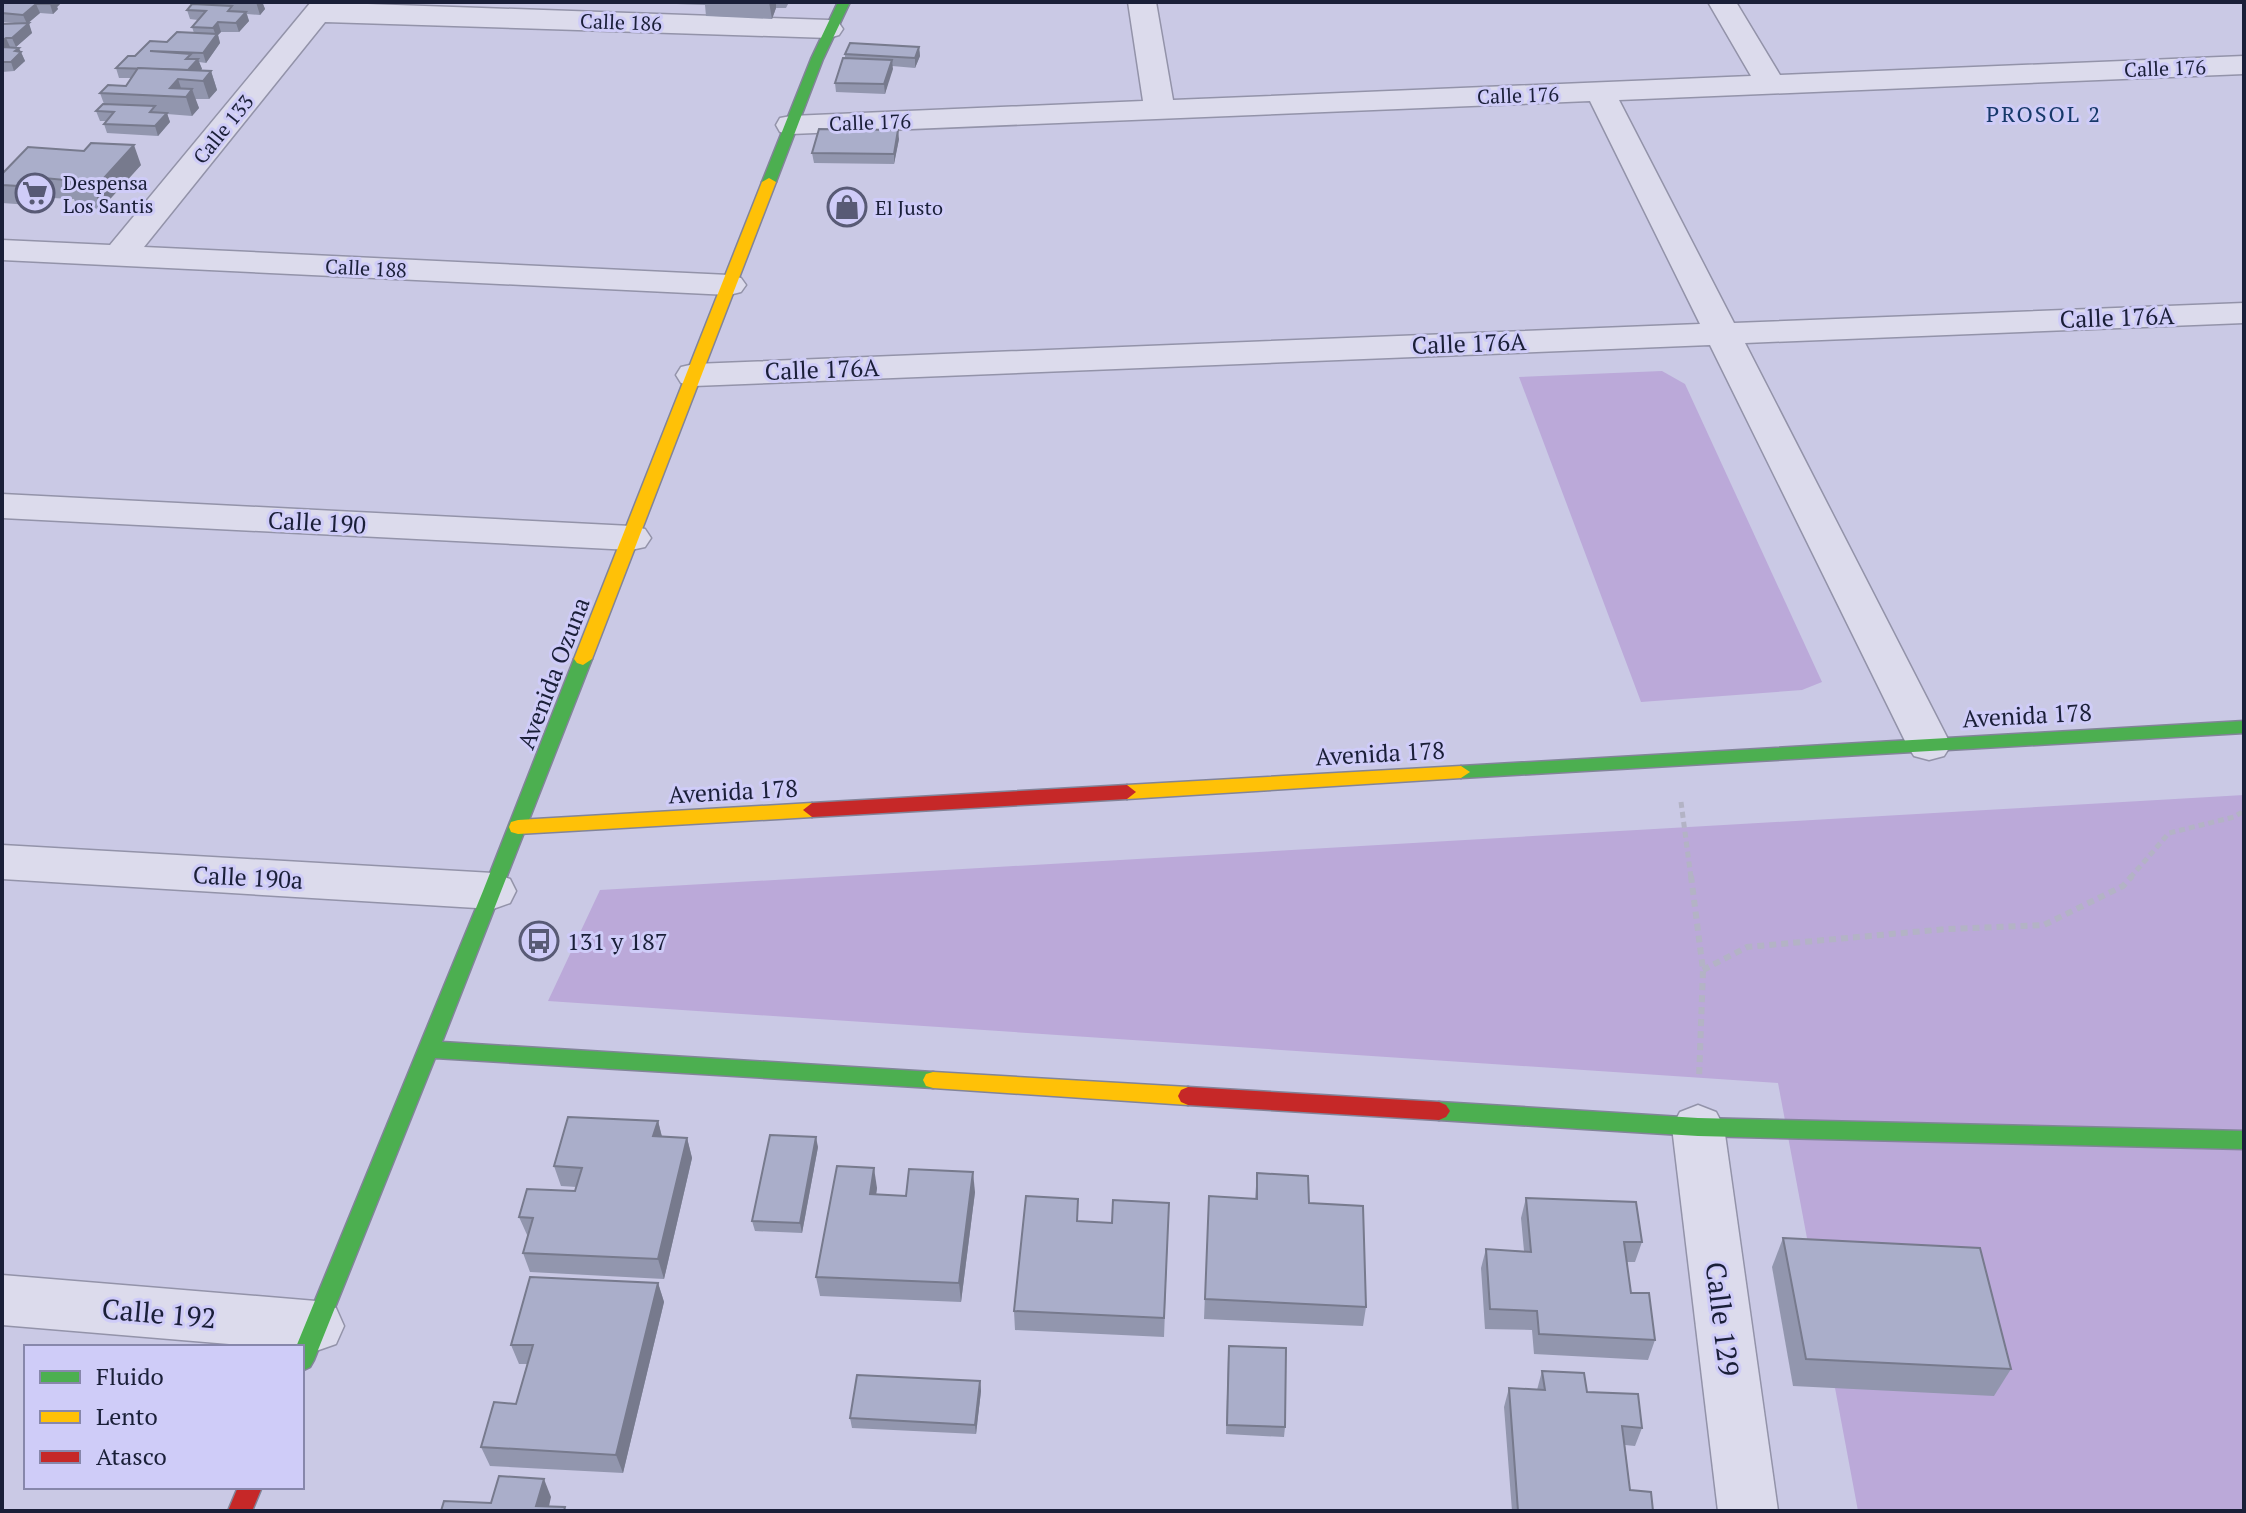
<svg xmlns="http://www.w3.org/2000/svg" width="2246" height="1513" viewBox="0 0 2246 1513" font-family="'PT Serif',serif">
<rect width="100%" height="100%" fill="#cac9e5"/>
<!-- green -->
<g fill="#bba9d9">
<polygon points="1662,371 1685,384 1822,682 1802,690 1641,702 1519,377"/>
<polygon points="2244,795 2244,1511 1858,1511 1778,1083 548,1001 600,890"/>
</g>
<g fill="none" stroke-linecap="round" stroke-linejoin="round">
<!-- street casing -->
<g stroke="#9393a9" stroke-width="3">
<g id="street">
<polygon points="311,2 829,20 839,23 843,29 839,35 829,38 325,22 144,247 729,275 741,278 746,285 741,292 729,295 2,260 2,240 110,245"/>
<polygon points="1128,2 1156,2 1173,100 1751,76 1708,2 1736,2 1780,75 2244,56 2244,74 1619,100 1734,323 2244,303 2244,323 1745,343 1951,745 1944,756 1929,760 1914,756 1907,745 1710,345 694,386 681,383 676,375 681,367 694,364 1700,324 1590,101 791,134 780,132 776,125 780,118 791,116 1143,101"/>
<polygon points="2,494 631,526 645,529 651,538 645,547 631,550 2,518"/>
<polygon points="2,845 493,873 510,879 516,891 510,903 493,909 2,879"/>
<polygon points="1698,1105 1716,1112 1724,1127 1778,1511 1718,1511 1672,1127 1680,1112"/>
<polygon points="2,1275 316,1301 336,1308 344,1326 336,1344 316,1351 302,1350 302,1347 266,1347 2,1325"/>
</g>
</g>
<!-- fast casing -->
<g stroke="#828499" stroke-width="3">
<g id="fast">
<polygon points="838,2 850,2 823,59 776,182 764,185 762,182 811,59"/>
<polygon points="583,653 592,659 442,1042 933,1072 940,1074 943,1080 940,1086 933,1088 435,1058 314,1360 310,1367 302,1371 302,1347 296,1347 483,891 574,659"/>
<polygon points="2244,721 2244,733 1461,778 1452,772 1461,766"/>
<polygon points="1439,1102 1698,1118 2244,1131 2244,1149 1698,1136 1439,1120 1432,1117 1428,1111 1432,1105"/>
</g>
</g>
<!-- slow casing -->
<g stroke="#828499" stroke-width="3">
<g id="slow">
<polygon points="769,178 776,182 592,659 583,665 577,663 574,659 762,182"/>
<polygon points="1461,766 1470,772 1461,778 1127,799 1118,792 1127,785"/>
<polygon points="812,803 821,810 812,817 518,834 511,832 509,827 511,822 518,820"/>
<polygon points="933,1072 1188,1087 1195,1090 1198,1096 1195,1102 1188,1105 933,1088 926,1086 923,1080 926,1074"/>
</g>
</g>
<!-- jam casing -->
<g stroke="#828499" stroke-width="3">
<g id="jam">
<polygon points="1127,785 1136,792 1127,799 812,817 803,810 812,803"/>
<polygon points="1188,1087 1439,1102 1446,1105 1450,1111 1446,1117 1439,1120 1188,1105 1181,1102 1178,1096 1181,1090"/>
<polygon points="238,1487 262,1487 252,1511 228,1511"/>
</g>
</g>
<!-- path-far1 -->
<g stroke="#b3b3c5" stroke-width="5" stroke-dasharray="6 4" stroke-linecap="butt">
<polyline points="1681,802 1691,878"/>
<polyline points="2130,878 2169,833 2234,817 2244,811"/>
</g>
<!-- path -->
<g stroke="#b3b3c5" stroke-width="6" stroke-dasharray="7 5" stroke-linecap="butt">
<polyline points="1691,876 1703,970 1699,1079"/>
<polyline points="1703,970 1747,947 1947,929 2044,925 2123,886 2132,876"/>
</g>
<!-- street -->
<use href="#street" fill="#dcdbec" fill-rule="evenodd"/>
<!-- fast -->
<use href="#fast" fill="#4caf50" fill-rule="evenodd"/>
<!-- slow -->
<use href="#slow" fill="#ffc107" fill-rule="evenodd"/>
<!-- jam -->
<use href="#jam" fill="#c62828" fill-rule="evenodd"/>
</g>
<!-- wall -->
<g fill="#9296ae">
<polygon points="2,2 62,2 57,7 58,9 53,14 40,13 28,23 32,33 16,47 21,52 25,61 14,71 2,72 2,24 15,23 2,22"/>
<polygon points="190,2 265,2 263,4 265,9 260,15 247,14 249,21 239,32 221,32 218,35 220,43 206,63 199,62 202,69 200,71 211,71 217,90 209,99 195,99 199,108 192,116 167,114 170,122 158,136 107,133 104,124 106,121 100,121 96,111 104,104 100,93 126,86 131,78 119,78 116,68 135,56 194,33 192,27 198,20 190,19 187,10 191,6"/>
<polygon points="619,2 789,2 786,8 776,8 772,19 706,16 705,5"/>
<polygon points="919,47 920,56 915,68 892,66 885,94 836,92 835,83 845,58 845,54"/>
<polygon points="899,139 894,164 814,163 812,153"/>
<polygon points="141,165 101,209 77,207 74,199 52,198 44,206 2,203 2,170 3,172"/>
<polygon points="658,1121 662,1137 687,1138 692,1158 664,1279 530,1272 523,1253 528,1237 519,1217 575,1191 577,1187 561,1186 554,1166"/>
<polygon points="818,1147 802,1233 755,1231 752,1221"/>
<polygon points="1257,1173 1309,1203 1366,1307 1363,1326 1204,1319 1209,1196 1255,1199"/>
<polygon points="877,1188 876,1195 906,1196 975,1192 961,1302 820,1296 816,1277"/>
<polygon points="1526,1198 1642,1242 1635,1262 1627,1262 1631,1293 1655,1340 1648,1360 1534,1354 1532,1330 1485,1329 1481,1268 1486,1249 1524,1251 1521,1218"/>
<polygon points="1169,1203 1164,1337 1015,1330 1014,1311 1079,1221 1112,1223"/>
<polygon points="1783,1238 2011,1369 1994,1396 1793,1386 1772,1267"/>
<polygon points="658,1283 664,1302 623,1473 490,1466 481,1447 516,1404 527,1364 519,1364 511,1345"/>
<polygon points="1228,1355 1285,1427 1284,1437 1226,1434"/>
<polygon points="1542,1371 1587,1392 1642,1428 1635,1446 1625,1445 1630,1490 1653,1511 1512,1511 1504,1407 1509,1388 1537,1390"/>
<polygon points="980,1381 981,1391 976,1434 852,1428 850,1418"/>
</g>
<!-- shaded-wall -->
<g fill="#777a8d">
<polygon points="52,2 62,2 57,7 58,9 53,14 50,4"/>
<polygon points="256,2 265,2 263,4 265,9 260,15"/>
<polygon points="769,2 776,2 776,8 772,19"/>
<polygon points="36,4 40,13 27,24 23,15"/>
<polygon points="246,12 249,21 239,32 236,23"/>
<polygon points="218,22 221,32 218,35 220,43 206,63 203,53 216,36 213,28"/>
<polygon points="29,23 32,33 16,47 12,38"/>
<polygon points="6,38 10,47 2,54 2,41"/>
<polygon points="919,47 920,56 915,68 915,58"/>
<polygon points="19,48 25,61 14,71 11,62 15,51"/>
<polygon points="198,59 202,69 191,80 187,72"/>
<polygon points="892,60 893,69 885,94 884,84"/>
<polygon points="211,71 217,90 209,99 203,81"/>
<polygon points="178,79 184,97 170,88"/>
<polygon points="192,89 199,108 192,116 186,97"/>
<polygon points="167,113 170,122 158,136 155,126"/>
<polygon points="898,130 899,139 894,164 894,154"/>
<polygon points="134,145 141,165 101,209 94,189"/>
<polygon points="44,178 52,198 44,206 36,187"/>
<polygon points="658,1121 663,1141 653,1136"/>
<polygon points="816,1137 818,1147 802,1233 800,1223"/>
<polygon points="687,1138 692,1158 664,1279 658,1259"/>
<polygon points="874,1168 877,1188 873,1214 870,1194"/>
<polygon points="973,1172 975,1192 961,1302 959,1283"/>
<polygon points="658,1283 664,1302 623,1473 616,1455"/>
<polygon points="980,1381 981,1391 976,1434 975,1425"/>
<polygon points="544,1479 551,1497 548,1511 536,1506"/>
</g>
<!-- building -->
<g fill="#aaaeca" stroke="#777a8d" stroke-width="2">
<polygon points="2,2 52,2 50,4 36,4 23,15 2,13"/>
<polygon points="192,4 232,6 228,11 246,12 236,23 218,22 213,28 192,27 206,11 187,10"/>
<polygon points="29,23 12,38 6,38 2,41 2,24"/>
<polygon points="177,32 217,34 203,53 150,51 191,54 186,59 198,59 188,70 116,68 128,56 135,56 150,41 167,42"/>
<polygon points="850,43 919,47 915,58 845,54"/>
<polygon points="2,47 19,48 15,51 21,52 11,62 2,62"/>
<polygon points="843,58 892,60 884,84 835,83"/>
<polygon points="138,68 211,71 203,81 178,79 170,88 192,89 186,97 100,93 108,85 126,86"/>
<polygon points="103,104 155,106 150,112 167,113 155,126 104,124 114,112 96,111"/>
<polygon points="819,129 898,130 894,154 812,153"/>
<polygon points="91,143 134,145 94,189 69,188 76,181 44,178 36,187 2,185 2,174 28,147 84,151"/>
<polygon points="568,1117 658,1121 653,1136 687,1138 658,1259 523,1253 533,1218 519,1217 527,1189 575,1191 582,1168 554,1166"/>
<polygon points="770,1135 816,1137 800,1223 752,1221"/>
<polygon points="837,1166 874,1168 870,1194 906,1196 909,1169 973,1172 959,1283 816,1277"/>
<polygon points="1257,1173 1308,1176 1309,1203 1363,1206 1366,1307 1205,1299 1209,1196 1257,1199"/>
<polygon points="1026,1196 1078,1199 1077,1221 1112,1223 1113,1200 1169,1203 1164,1318 1014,1311"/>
<polygon points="1526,1198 1636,1202 1642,1242 1624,1242 1631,1293 1649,1293 1655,1340 1539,1334 1537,1311 1490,1309 1486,1249 1531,1252"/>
<polygon points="1783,1238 1980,1248 2011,1369 1806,1359"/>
<polygon points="530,1277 658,1283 616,1455 481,1447 494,1402 516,1404 533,1345 511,1345"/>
<polygon points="1229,1346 1286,1348 1285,1427 1227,1425"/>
<polygon points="1542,1371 1584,1373 1587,1392 1638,1394 1642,1428 1622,1426 1630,1490 1651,1492 1653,1511 1518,1511 1509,1388 1545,1390"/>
<polygon points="857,1375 980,1381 975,1425 850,1418"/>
<polygon points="499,1476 544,1479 536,1506 565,1507 564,1511 441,1511 444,1501 491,1503"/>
</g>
<!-- icons -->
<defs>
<g id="supermarket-ring" transform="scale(2)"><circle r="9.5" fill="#cfccf8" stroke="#585a75" stroke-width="1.5"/><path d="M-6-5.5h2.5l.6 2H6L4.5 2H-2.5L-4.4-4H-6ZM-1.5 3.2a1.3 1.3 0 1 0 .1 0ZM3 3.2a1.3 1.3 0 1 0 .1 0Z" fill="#585a75"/></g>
<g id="shop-ring" transform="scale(2)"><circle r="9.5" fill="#cfccf8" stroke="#585a75" stroke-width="1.5"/><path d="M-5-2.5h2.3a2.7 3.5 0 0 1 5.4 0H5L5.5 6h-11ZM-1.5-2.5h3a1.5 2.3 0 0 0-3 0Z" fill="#585a75"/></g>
<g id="bus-ring" transform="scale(2)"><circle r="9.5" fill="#cfccf8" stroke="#585a75" stroke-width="1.5"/><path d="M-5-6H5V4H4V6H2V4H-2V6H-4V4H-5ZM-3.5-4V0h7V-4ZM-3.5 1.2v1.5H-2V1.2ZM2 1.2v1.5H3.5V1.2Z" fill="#585a75"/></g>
</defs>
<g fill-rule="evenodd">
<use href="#supermarket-ring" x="35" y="193"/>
<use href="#shop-ring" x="847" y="207"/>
<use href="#bus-ring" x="539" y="941"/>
</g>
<g text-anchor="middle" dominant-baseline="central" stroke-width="6" stroke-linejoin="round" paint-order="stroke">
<!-- far-street labels -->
<g font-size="20" fill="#1a1f38" stroke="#cfccf8">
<text transform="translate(621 22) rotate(2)">Calle 186</text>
<text transform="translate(2165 68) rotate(-2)">Calle 176</text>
<text transform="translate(1518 95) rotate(-2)">Calle 176</text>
<text transform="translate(870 122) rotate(-2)">Calle 176</text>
<text transform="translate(223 129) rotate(-51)">Calle 133</text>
<text transform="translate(366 268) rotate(3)">Calle 188</text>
</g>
<!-- far-poi labels -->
<g font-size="20" fill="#1a1f38" stroke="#cfccf8" text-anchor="start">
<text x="63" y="182">Despensa<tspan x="63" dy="23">Los Santis</tspan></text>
<text x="875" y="207">El Justo</text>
</g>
<!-- far-neighbourhood labels -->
<g font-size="22" letter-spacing="2" fill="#163969" stroke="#cfccf8">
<text x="2044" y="113">PROSOL 2</text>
</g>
<!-- street labels -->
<g font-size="24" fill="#1a1f38" stroke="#cfccf8">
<text transform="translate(2117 317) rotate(-2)">Calle 176A</text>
<text transform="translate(1469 343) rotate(-2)">Calle 176A</text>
<text transform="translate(822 369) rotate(-2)">Calle 176A</text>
<text transform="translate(317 522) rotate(3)">Calle 190</text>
<text transform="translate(553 673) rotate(-69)">Avenida Ozuna</text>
<text transform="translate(2027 715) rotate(-3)">Avenida 178</text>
<text transform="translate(1380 753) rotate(-3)">Avenida 178</text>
<text transform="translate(733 791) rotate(-3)">Avenida 178</text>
<text transform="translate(248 877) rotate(3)">Calle 190a</text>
</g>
<!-- poi labels -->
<g font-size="24" fill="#1a1f38" stroke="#cfccf8" text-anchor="start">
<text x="567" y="941">131 y 187</text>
</g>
<!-- near-street labels -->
<g font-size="28" fill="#1a1f38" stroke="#cfccf8">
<text transform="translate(159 1313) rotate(5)">Calle 192</text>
<text transform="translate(1723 1319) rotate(83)">Calle 129</text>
</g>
</g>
<!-- border -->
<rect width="2246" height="1513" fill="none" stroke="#1a1f38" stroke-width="8"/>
<!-- legend -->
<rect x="24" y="1345" width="280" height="144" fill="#cfccf8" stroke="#8787ab" stroke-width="2"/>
<rect x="40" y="1371" width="40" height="12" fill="#4caf50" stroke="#8787ab" stroke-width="2"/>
<text x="96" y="1385" font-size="24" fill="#1a1f38">Fluido</text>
<rect x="40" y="1411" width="40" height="12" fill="#ffc107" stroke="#8787ab" stroke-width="2"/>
<text x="96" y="1425" font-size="24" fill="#1a1f38">Lento</text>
<rect x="40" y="1451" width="40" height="12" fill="#c62828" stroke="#8787ab" stroke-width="2"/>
<text x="96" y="1465" font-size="24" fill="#1a1f38">Atasco</text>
</svg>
